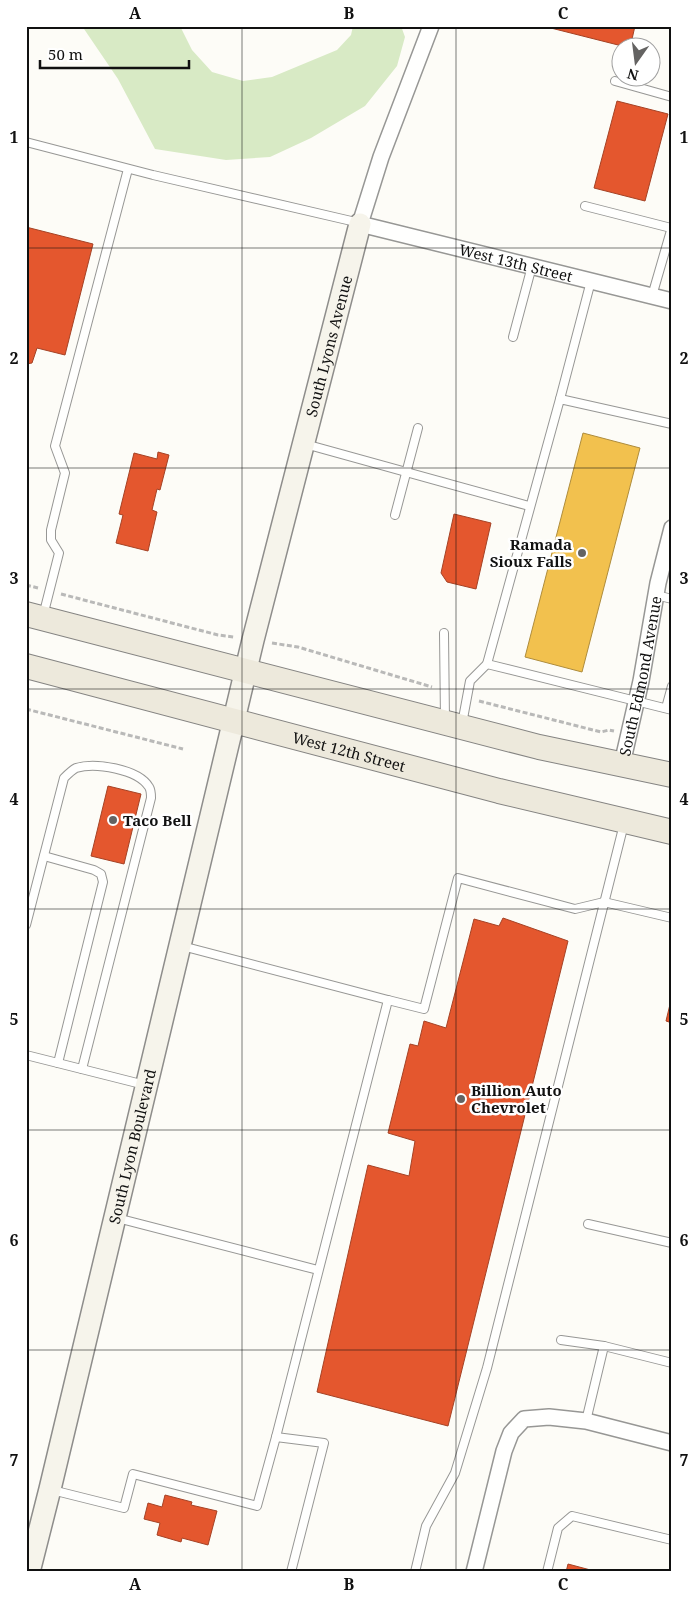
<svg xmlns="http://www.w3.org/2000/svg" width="698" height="1598" viewBox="0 0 698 1598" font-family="'Noto Serif',serif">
<rect width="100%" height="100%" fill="#fdfcf7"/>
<!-- forest -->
<polygon fill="#d8eac5" points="82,26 180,26 192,50 212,72 243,81 272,77 337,50 351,35 353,26 401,26 405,37 397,66 365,106 311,138 270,157 226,160 155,149 118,79"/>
<!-- homes -->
<polygon fill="#f2c14e" stroke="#ae8c3c" points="583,433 640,448 582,672 525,657"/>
<!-- shops -->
<g fill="#e4572e" stroke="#a54225">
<polygon points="543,26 635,26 630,48"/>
<polygon points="617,101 668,114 645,201 594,188"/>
<polygon points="26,227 93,244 65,355 37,348 32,363 26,364"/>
<polygon points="158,452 169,455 160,490 157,489 152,510 157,512 148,551 116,543 123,515 119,514 134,453 157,459"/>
<polygon points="454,514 491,523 476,589 447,582 441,573"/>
<polygon points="108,786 141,794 124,864 91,856"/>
<polygon points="503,918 568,941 448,1426 317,1392 368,1165 409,1176 415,1141 388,1133 410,1044 418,1046 424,1021 446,1028 474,919 499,926"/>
<polygon points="672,996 672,1023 666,1021"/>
<polygon points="165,1495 192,1502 191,1505 217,1511 208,1545 182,1538 181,1542 157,1535 160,1523 144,1519 148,1503 162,1507"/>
<polygon points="568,1564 598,1572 566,1572"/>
</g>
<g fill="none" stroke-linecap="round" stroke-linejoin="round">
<!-- lane casing -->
<g stroke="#979795" stroke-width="10">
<g id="lane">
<polyline points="615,81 672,97"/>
<polyline points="26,142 153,175 360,223"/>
<polyline points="585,206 671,228"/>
<polyline points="652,296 672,227"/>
<polyline points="513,337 532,266"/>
<polyline points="560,399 591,281"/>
<polyline points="305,444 529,506"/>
<polyline points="395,515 418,428"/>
<polyline points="656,595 672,599"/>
<polyline points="43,616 59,553 51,540 51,530 65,473 55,446 128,169"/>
<polyline points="444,633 445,721"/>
<polyline points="487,664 672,710"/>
<polyline points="666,708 672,686"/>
<polyline points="462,724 470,681 487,664 560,399 672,424"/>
<polyline points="44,856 94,870 101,874 103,882 58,1063"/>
<path d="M26,925L64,778C68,774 72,770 76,768C95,762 138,769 149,787C151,790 151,795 151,798L82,1069"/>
<polyline points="182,946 388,1000"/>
<polyline points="26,1055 145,1085"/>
<polyline points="117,1218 318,1270"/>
<polyline points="588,1224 672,1243"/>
<polyline points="561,1340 604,1346 586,1421"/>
<polyline points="604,1346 672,1363"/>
<polyline points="276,1437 324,1443 291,1572"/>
<polyline points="52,1490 124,1508 133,1474 257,1506 276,1437 388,1000 424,1009 458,878 575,909 604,902 672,918"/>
<polyline points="415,1572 426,1526 455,1473 487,1368 624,824"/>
<polyline points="547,1572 558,1528 572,1516 672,1540"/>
</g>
</g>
<!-- street casing -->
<g stroke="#979795" stroke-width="18">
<g id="street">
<path id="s1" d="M431,26L381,157L360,224L672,301"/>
<path id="s2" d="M622,764L641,681L658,583L672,528"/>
<polyline points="474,1572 504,1451 511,1433 524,1419 549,1417 586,1421 672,1443"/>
</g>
</g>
<!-- secondary casing -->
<g stroke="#8e8d8b" stroke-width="24">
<g id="secondary">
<path id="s3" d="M29,1572L50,1489L253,640L360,224"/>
</g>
</g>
<!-- primary casing -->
<g stroke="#858482" stroke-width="26">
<g id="primary">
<polyline points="26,614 539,747 672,775"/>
<path id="s4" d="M26,666L499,791L672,832"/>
</g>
</g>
<!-- path -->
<g stroke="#b9b9b8" stroke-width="3" stroke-dasharray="5 2.5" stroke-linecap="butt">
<polyline points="26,585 38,588"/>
<polyline points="61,594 218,635 234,637"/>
<polyline points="272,643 298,647 432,687"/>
<polyline points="479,701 601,732 609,730 614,731"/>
<polyline points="26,709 183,749"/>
</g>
<!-- lane -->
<use href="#lane" stroke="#fffffe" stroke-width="8"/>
<!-- street -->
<use href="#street" stroke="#fffffe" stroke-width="15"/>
<!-- secondary -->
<use href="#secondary" stroke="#f6f4eb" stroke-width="21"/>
<!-- primary -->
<use href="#primary" stroke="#ede9dc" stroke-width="24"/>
</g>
<!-- grid -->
<path fill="none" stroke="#111" stroke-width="1" stroke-opacity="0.55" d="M242,26V1572M456,26V1572M26,248H672M26,468H672M26,689H672M26,909H672M26,1130H672M26,1350H672"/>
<!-- markers -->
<g fill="#646362" stroke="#fff" stroke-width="2">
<circle cx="582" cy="553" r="5"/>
<circle cx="113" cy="820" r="5"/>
<circle cx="461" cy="1099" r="5"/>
</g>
<g text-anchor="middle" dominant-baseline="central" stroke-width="5" stroke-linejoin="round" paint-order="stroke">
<!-- street labels -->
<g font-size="15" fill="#111" stroke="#fff">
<text stroke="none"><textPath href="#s1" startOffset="371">West 13th Street</textPath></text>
<text stroke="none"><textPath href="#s3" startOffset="1262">South Lyons Avenue</textPath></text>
<text stroke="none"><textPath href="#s2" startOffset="90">South Edmond Avenue</textPath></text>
<text stroke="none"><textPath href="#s4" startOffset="334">West 12th Street</textPath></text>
<text stroke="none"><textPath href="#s3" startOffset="438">South Lyon Boulevard</textPath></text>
</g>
<!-- poi labels -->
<g font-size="15" font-weight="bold" fill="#111" stroke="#fff" text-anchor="start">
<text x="572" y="544" text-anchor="end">Ramada<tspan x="572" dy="17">Sioux Falls</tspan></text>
<text x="123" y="820">Taco Bell</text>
<text x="471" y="1090">Billion Auto<tspan x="471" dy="17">Chevrolet</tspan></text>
</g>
</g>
<!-- border -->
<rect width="698" height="1598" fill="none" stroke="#ffffff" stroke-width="55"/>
<!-- north arrow -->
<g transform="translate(636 62) rotate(194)"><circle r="24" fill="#ffffff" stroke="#a0a0a0"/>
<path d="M0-4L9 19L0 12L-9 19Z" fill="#646362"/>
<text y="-8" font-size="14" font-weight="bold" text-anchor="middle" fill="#111111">N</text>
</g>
<!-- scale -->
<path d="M40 60v8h149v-8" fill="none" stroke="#111111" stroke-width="2.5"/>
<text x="48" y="60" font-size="15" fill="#111111" stroke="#ffffff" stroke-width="4" paint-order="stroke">50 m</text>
<rect x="28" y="28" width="642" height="1542" fill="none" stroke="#111" stroke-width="2"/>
<g font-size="16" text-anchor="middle" font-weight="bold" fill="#111">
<text x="135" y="19">A</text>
<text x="349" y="19">B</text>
<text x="563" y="19">C</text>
<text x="14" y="143">1</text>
<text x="684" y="143">1</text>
<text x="14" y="364">2</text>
<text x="684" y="364">2</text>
<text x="14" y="584">3</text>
<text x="684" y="584">3</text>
<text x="14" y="805">4</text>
<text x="684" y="805">4</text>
<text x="14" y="1025">5</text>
<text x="684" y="1025">5</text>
<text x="14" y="1246">6</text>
<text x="684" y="1246">6</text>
<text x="14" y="1466">7</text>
<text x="684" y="1466">7</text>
<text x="135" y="1590">A</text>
<text x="349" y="1590">B</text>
<text x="563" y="1590">C</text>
</g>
</svg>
